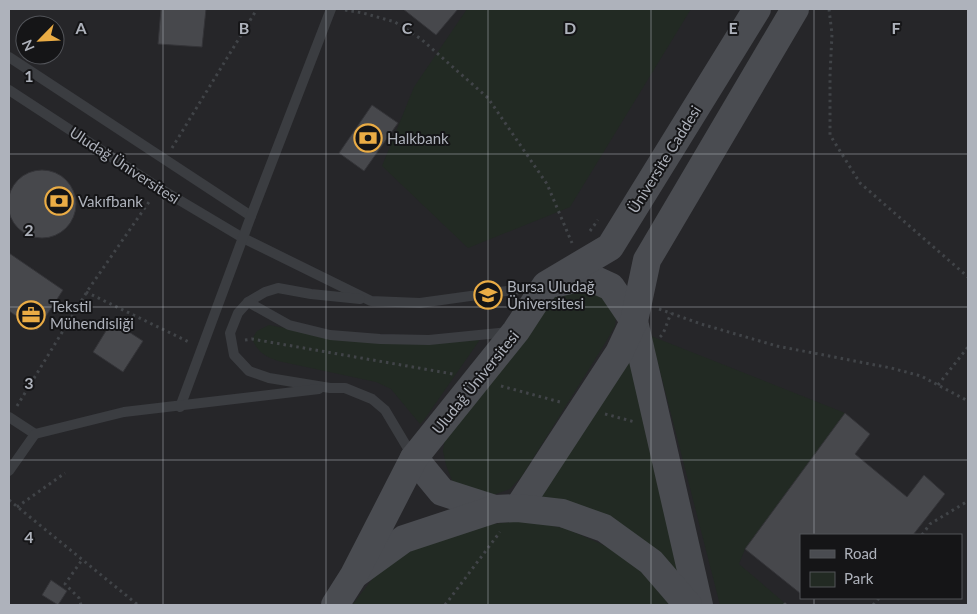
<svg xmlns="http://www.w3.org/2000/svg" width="977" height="614" viewBox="0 0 977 614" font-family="Lato,sans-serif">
<rect width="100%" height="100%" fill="#1a1a1c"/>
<!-- built -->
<path fill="#262629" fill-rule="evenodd" d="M9,9H968V605H9ZM25,25H55V55H25ZM801,535H961V598H801Z"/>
<!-- green -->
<g fill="#222a23">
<polygon points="467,9 691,9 570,207 468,248 382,166 414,87"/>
<polygon points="587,276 616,318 615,326 604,345 522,476 510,489 493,495 463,491 452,480 446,465 443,451 445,438 546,285"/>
<polygon points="634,321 699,605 604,528 518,508"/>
<path d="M269,325L338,338L478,340L479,341L424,420L420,424L391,389L376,382L278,361C264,356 258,352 252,339L257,331Z"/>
<polygon points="651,336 845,413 745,549 739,564 787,605 720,605"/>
<polygon points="526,520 567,529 608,547 644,570 671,605 352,605 381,568 425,543 476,526"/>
</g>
<!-- building -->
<g fill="#47484c" stroke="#343438">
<polygon points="161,9 206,9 202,47 158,44"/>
<polygon points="403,9 458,9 436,35"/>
<polygon points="372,105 398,123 364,171 339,153"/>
<circle cx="42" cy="204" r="34"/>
<polygon points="9,253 63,290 37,330 9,311"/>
<polygon points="112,321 143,341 123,372 93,352"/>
<polygon points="845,413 870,434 855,454 907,497 924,475 945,494 913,535 801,535 801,594 745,549"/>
<polygon points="51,580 67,591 58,605 42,595"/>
</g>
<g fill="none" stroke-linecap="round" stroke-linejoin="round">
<!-- path -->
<g stroke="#414448" stroke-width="3" stroke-dasharray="2.5 4" stroke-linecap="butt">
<polyline points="829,9 832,34 830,75 830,135 860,183 968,277"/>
<polyline points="345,10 363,13 395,22 421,39 488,98 547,184 572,243"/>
<polyline points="172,148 257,9"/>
<polyline points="590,231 598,220"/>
<polyline points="86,292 191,343"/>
<polyline points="659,309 701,324 777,346 891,368 921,376 968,401"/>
<polyline points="660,337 663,334 671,313"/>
<polyline points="245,340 252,339 453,374"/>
<polyline points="938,385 968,347"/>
<polyline points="501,386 560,402"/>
<polyline points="17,406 88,290 151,199"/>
<polyline points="605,414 635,422"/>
<polyline points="9,500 138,605"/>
<polyline points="17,507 65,473"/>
<polyline points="922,535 930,524 968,501"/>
<polyline points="81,605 79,598 65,584 82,560"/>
<polyline points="445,605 500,532"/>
<polyline points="784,605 785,604 787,605"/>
<polyline points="873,605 879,598"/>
</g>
<!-- lane -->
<g stroke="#3b3d41" stroke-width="10">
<polyline points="9,57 251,216"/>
<polyline points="9,90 159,188 243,238 371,301 420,303 542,286"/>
<polyline points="360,299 311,294 278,288 265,292 248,302 238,313 230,333 234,355 249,371 269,378 330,388 345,388 372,399 385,410 413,457"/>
<polyline points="248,302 289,325 330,335 380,339 429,340 509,332"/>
<polyline points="180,407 251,216 331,9"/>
<polyline points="9,417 35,434"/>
<polyline points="9,471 35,434 124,412 319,389"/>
</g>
<!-- secondary -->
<g stroke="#4a4c51" stroke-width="28">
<polyline points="557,283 587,276 611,287 634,321 699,605"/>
<polyline points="414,458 442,492 495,509"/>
<polyline points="518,508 619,353 634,321 647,260 795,9"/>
<polyline points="357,573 404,539 495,509 518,508 562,513 604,528 651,562 688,605"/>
<polyline points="335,605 354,575 414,458 516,331 546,285 610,247 757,9"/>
</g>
</g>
<!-- grid -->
<path fill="none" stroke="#aeb2bb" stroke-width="1" stroke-opacity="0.55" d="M163,9V605M326,9V605M488,9V605M651,9V605M814,9V535M9,154H968M9,307H968M9,460H968M814,598V605"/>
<!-- icons -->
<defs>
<g id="bank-ring" transform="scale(1.4375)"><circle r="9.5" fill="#151517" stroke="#eaac45" stroke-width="1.5"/><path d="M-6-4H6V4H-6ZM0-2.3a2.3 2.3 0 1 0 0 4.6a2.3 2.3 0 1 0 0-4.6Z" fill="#eaac45"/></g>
<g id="university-ring" transform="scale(1.4375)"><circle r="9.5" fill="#151517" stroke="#eaac45" stroke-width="1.5"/><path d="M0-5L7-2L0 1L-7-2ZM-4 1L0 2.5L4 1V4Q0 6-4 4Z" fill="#eaac45"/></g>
<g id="office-ring" transform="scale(1.4375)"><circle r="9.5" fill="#151517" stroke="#eaac45" stroke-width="1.5"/><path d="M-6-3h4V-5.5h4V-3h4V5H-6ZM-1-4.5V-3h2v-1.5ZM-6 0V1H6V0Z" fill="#eaac45"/></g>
</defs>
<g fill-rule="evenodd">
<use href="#bank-ring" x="368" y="138"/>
<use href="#bank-ring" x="59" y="201"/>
<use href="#university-ring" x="488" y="295"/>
<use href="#office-ring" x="31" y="315"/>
</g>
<g text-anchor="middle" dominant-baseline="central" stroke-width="4" stroke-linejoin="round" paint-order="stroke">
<!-- poi labels -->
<g font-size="15" fill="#aeb2bb" stroke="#151517" text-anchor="start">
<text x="387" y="138">Halkbank</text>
<text x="78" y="201">Vakıfbank</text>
<text x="507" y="286">Bursa Uludağ<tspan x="507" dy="17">Üniversitesi</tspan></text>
<text x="50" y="306">Tekstil<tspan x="50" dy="17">Mühendisliği</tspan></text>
</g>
<!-- street labels -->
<g font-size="15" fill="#aeb2bb" stroke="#151517">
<text transform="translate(664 159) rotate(-58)">Üniversite Caddesi</text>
<text transform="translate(125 165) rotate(33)">Uludağ Üniversitesi</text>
<text transform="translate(475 382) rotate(-51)">Uludağ Üniversitesi</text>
</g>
</g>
<g font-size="16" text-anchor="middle" font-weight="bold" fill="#aeb2bb" stroke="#151517" stroke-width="4" stroke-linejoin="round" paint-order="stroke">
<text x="81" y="34">A</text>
<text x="244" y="34">B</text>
<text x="407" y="34">C</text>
<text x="570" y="34">D</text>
<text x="733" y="34">E</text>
<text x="896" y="34">F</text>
<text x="29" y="82">1</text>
<text x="29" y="236">2</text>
<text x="29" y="389">3</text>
<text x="29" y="543">4</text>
</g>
<!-- border -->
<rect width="977" height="614" fill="none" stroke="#aeb2bb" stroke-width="20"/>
<!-- legend -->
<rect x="800" y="534" width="162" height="65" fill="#151517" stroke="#525459"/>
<rect x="810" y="550" width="25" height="8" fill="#4a4c51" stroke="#525459"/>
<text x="844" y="559" font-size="15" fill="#aeb2bb">Road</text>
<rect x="810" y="572" width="25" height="15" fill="#222a23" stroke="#525459"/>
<text x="844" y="584" font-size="15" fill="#aeb2bb">Park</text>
<!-- north arrow -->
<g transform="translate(40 40) rotate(246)"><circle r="24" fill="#151517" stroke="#525459"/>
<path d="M0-4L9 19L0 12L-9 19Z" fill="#eaac45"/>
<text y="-8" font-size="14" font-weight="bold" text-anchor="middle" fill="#aeb2bb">N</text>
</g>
</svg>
